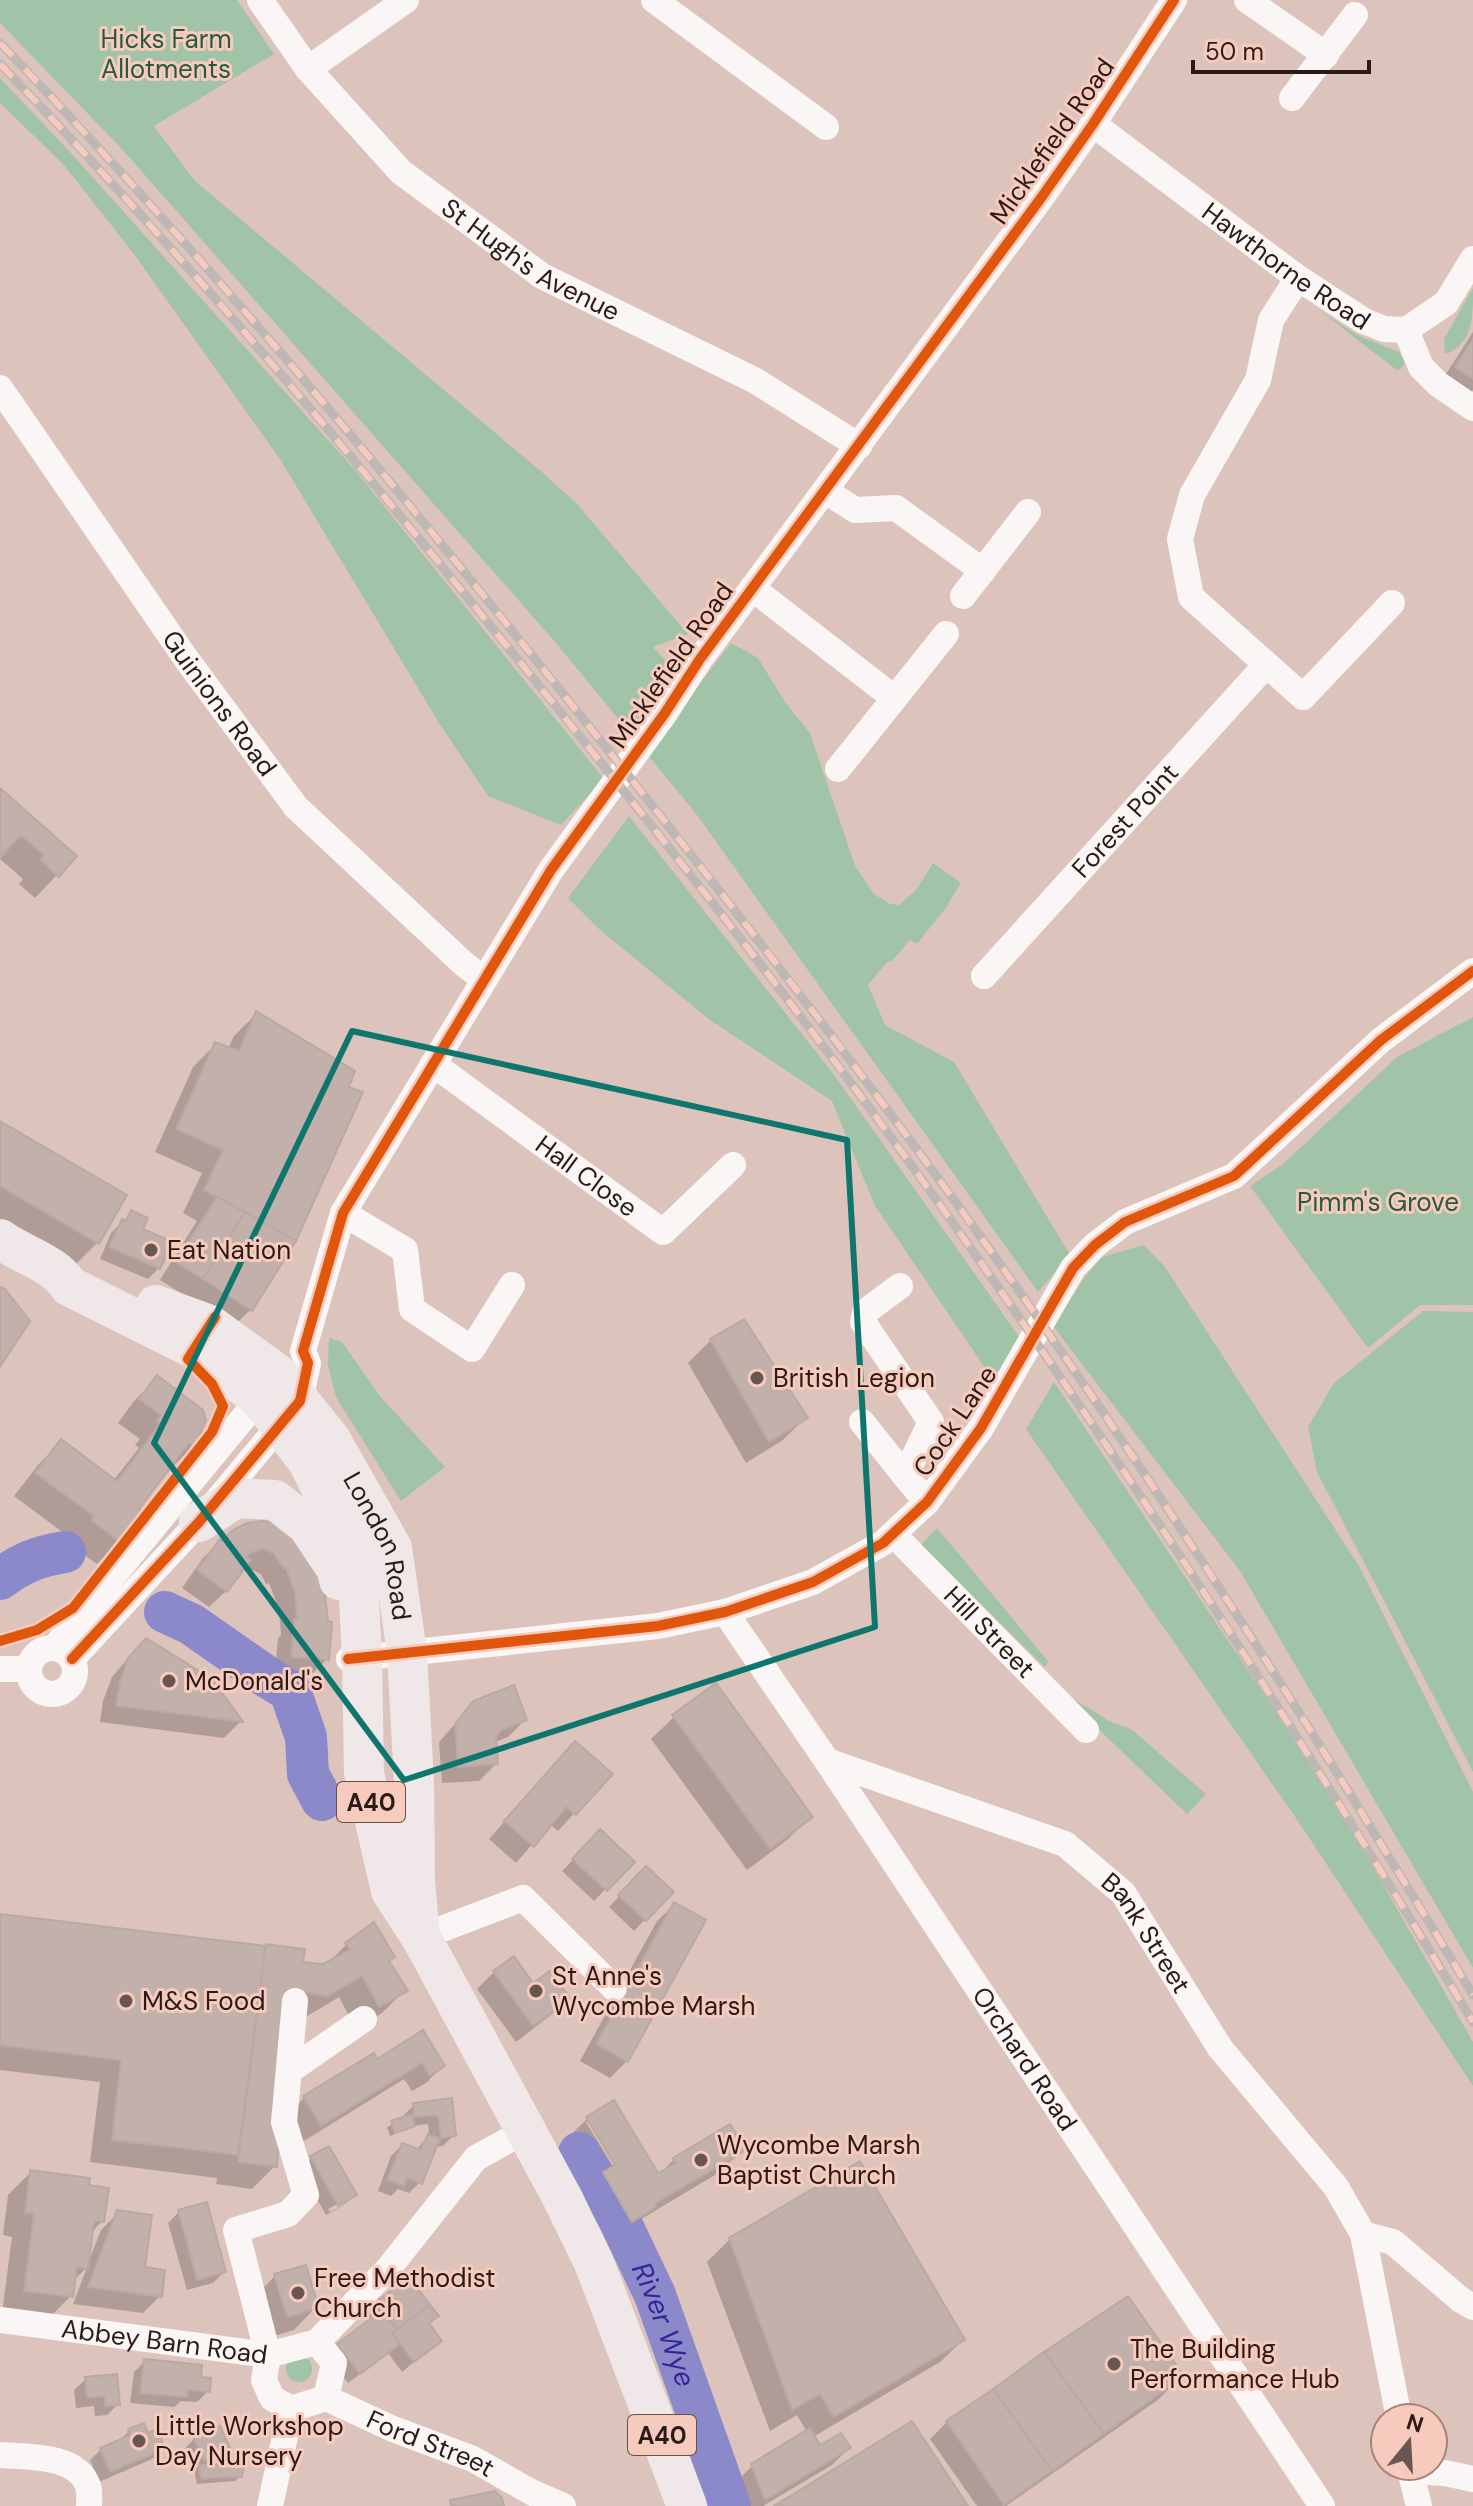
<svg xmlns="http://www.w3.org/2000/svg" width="1473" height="2506" viewBox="0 0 1473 2506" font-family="'DM Sans',sans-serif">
<rect width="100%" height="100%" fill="#dcc4bc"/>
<!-- green -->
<g fill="#a1c3a7">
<polygon points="0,0 237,0 274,54 154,126 195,181 543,473 578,505 688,634 653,647 672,668 651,705 669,724 731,643 758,658 785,702 810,733 855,866 874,894 890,904 899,905 916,890 933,863 961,883 945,909 917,944 910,940 891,962 888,961 868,985 885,1025 954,1062 1070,1255 1038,1292 697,815 556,643 122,149 0,23"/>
<polygon points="0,78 70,152 354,469 604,779 561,825 488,796 439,723 280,459 134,254 63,164 0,103"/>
<path d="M1473,288C1473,317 1473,344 1445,354L1444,339Z"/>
<polygon points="1319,310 1359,336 1399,352 1405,363 1398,371"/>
<polygon points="629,816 832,1072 1020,1338 994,1381 875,1206 832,1101 710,1020 599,929 568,898"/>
<polygon points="1473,1017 1473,1305 1420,1305 1368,1348 1250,1186 1283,1164 1397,1057"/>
<polygon points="1144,1245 1165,1267 1359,1566 1473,1792 1473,1968 1240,1571 1053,1326 1085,1277 1102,1257"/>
<polygon points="1423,1311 1473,1312 1473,1772 1317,1472 1308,1427 1334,1383"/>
<polygon points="329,1338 342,1342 380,1396 445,1467 401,1501 336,1397 328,1365"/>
<polygon points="1054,1382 1332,1795 1473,2042 1473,2086 1302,1827 1026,1429"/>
<polygon points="937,1528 1048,1661 1045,1667 921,1545"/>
<polygon points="1066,1694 1109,1721 1131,1729 1206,1794 1187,1814 1063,1695"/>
<circle cx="299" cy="2369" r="13"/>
</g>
<!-- shadow -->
<g fill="#0003" fill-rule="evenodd">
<polygon points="1473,332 1473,390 1463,400 1439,385"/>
<polygon points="0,790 74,857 35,898 19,884 23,879 0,859"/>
<polygon points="257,1013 251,1309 234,1326 160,1280 197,1221 183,1213 202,1173 155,1152 193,1067 216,1044 228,1049 234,1036"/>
<polygon points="0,1123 97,1243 75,1265 0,1222"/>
<polygon points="131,1213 159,1268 148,1279 100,1259 111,1233"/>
<polygon points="711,1340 805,1418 783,1440 746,1463 688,1363"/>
<polygon points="157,1378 194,1446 171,1468 169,1466 136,1510 119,1542 97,1564 69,1544 73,1540 14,1496 38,1465 61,1442 113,1481 139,1448 135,1445 140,1439 118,1423 134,1401"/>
<polygon points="277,1525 327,1659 310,1676 275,1673 278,1638 281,1635 279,1610 269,1583 266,1584 261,1574 244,1566 226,1591 209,1607 182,1588 203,1558 220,1542"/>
<polygon points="129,1657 210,1681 240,1722 224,1738 100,1722 103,1701 112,1677"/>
<polygon points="474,1702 525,1720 508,1737 495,1742 496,1764 479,1781 442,1783 439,1742"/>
<polygon points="674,1717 811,1816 788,1839 747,1870 651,1739"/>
<polygon points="558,1760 610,1774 558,1831 550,1824 516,1863 489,1839"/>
<polygon points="600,1832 632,1862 594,1901 562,1871"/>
<polygon points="646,1868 671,1892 634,1931 609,1907"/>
<polygon points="674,1905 627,2061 610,2078 580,2061 657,1921"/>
<polygon points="0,1916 301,1963 327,1964 347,1944 387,1962 405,1990 382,2013 356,2029 339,1997 304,2018 275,2166 252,2189 216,2184 217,2178 90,2162 100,2082 0,2070"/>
<polygon points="494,1972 533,1986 568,1998 551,2015 516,2042 477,1989"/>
<polygon points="422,2033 443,2066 426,2083 412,2091 404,2079 304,2141 287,2115 304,2098 377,2061"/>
<polygon points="450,2101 454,2135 443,2146 434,2147 420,2182 409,2193 398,2189 391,2196 378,2191 391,2156 402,2145 416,2150 429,2135 428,2124 412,2126 390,2136 387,2127 403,2119 403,2116 414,2105"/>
<path d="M587,2119L658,2176L674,2159L743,2149L720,2172L643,2218L631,2230L609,2243L581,2196L591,2186L564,2141ZM586,2122H591L621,2172L618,2174Z"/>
<path d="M328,2148L355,2194L344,2205L326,2215L300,2169L311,2158ZM345,2200V2204L330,2212L328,2209Z"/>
<polygon points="31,2172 86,2187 102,2221 91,2233 88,2263 101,2230 118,2213 142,2269 160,2296 143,2313 73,2304 87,2267 73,2281 71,2296 48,2319 2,2313 12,2237 3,2235 8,2195"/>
<polygon points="179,2212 224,2272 213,2283 187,2290 168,2223"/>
<polygon points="730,2239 963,2340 940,2362 813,2437 820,2448 849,2448 832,2465 763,2506 744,2506 735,2483 752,2466 807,2432 797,2415 770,2431 707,2262"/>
<polygon points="275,2276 316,2307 294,2330 264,2339 252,2299"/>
<polygon points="377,2304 436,2316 428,2324 440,2340 402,2372 388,2353 348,2383 327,2356 371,2321 366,2315"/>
<polygon points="145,2361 199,2379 208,2391 197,2402 181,2401 174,2407 130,2403 134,2372"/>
<polygon points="1181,2376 1159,2399 1006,2506 977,2506 930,2439 947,2422"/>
<polygon points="86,2379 118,2404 107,2415 95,2416 94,2406 76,2408 74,2390"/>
<polygon points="129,2431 147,2435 163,2448 152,2459 99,2482 90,2460 101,2449 118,2442"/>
<polygon points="194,2439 228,2449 217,2460 202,2467 240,2476 235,2481 197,2484 194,2470 183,2450"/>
</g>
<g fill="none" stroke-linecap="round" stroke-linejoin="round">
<!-- river -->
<g stroke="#8c89cb" stroke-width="42">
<path d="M0,1579C21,1563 39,1556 65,1552"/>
<polyline points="165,1612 191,1624 267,1677 290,1691 306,1737 308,1774 322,1800"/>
<path id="s1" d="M579,2153L617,2215L655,2295L730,2506"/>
</g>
</g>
<!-- building -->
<g fill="#c2b0ab" stroke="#bba8a4" stroke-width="2">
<polygon points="1473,339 1473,379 1455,367"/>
<polygon points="0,788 77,856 59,877 40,860 44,855 21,835 0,858"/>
<polygon points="256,1011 355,1071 349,1087 363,1092 296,1241 204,1190 223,1150 176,1129 215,1042 239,1051"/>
<polygon points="0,1121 127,1195 99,1244 0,1186"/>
<polygon points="217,1197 245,1212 203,1279 175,1262"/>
<polygon points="131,1210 148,1218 143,1229 173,1242 160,1269 109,1247 122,1219 126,1221"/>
<polygon points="245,1212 296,1241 252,1311 203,1279"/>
<polygon points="0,1287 5,1289 30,1321 0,1367"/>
<polygon points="744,1319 808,1418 769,1442 710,1339"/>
<polygon points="157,1375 203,1410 206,1420 200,1434 203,1437 195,1447 189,1443 139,1509 144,1512 121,1543 91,1520 94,1516 35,1473 61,1439 117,1481 160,1424 157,1421 161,1415 139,1399"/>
<polygon points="262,1521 277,1523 311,1554 324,1587 328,1621 332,1622 329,1660 291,1657 294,1619 297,1619 295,1593 286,1568 284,1569 273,1553 262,1549 251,1553 246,1557 251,1560 227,1592 197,1570 220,1539 222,1541 233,1530 247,1523"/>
<polygon points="146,1638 212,1679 243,1722 116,1706 120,1682 128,1658"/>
<polygon points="716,1683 813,1817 770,1849 672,1715"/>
<polygon points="514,1685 527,1720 501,1730 496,1738 498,1764 458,1767 455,1724 473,1701"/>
<polygon points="575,1741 613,1774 576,1815 566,1807 534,1847 504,1821"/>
<polygon points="600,1829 635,1862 607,1891 572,1859"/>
<polygon points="646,1866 674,1892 646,1921 618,1895"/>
<polygon points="674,1902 706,1920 628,2062 596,2044"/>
<polygon points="0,1914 266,1946 238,2155 112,2140 121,2060 0,2045"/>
<polygon points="374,1922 395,1957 389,1961 408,1991 379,2007 362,1976 328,1996 290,1990 277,2167 238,2162 266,1944 305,1949 303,1962 323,1964 350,1950 345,1943"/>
<polygon points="514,1956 533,1983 550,1971 571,1999 533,2026 493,1971"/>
<polygon points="423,2030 445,2066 430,2076 422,2063 321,2126 303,2096 374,2053 377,2059"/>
<polygon points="452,2098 456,2136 441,2138 438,2115 414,2117 413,2103"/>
<polygon points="614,2100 658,2173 676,2163 673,2158 730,2124 746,2150 654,2204 656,2207 632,2222 603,2172 615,2165 586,2117"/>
<polygon points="412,2114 415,2126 395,2133 391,2121"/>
<polygon points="428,2134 440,2138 422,2184 407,2178 404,2186 387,2180 402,2143 421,2150"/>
<polygon points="329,2146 357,2195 338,2206 310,2156"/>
<polygon points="860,2161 965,2340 834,2417 820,2394 792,2410 729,2238"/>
<polygon points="30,2170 90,2178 89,2185 109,2188 104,2222 94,2221 88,2269 77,2267 73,2297 24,2291 34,2214 25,2213"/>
<polygon points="207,2202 226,2272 197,2280 178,2210"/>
<polygon points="117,2210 152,2215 145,2267 165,2270 162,2297 88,2287"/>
<polygon points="306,2265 319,2308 287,2317 274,2274"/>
<polygon points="409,2277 430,2305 397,2330 376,2302"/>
<polygon points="1128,2296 1184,2376 1104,2434 1044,2352"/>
<polygon points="430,2305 439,2316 429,2323 442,2341 414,2362 392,2333"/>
<polygon points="382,2310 397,2330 392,2333 400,2344 360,2374 337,2344"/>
<polygon points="1044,2352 1104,2434 1052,2471 993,2389"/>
<polygon points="144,2359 202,2365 201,2377 211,2378 210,2392 188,2390 187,2397 140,2393"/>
<polygon points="117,2374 120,2405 105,2406 105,2396 87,2398 85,2377"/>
<polygon points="993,2389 1052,2471 1004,2505 946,2421"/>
<polygon points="912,2421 968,2506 774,2506"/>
<polygon points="144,2423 148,2433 157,2429 165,2449 110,2472 100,2448 130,2435 128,2429"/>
<polygon points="220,2426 231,2450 204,2461 193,2437"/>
<polygon points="810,2428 820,2445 841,2433 851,2448 765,2500 751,2464"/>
<polygon points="244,2464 242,2477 209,2478 202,2480 198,2465"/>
<polygon points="495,2491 502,2498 504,2506 451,2506 450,2500"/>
</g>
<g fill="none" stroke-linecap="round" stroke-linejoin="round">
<!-- street -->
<g stroke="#faf6f5" stroke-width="26">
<path id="s2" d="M260,0L308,69L401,172L542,276L756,381L859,446"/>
<polyline points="654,0 826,127"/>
<polyline points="1247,0 1326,55"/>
<polyline points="308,69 406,0"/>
<polyline points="1292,98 1355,15"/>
<path id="s3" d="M1093,124L1298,278L1364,321L1384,329L1406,330L1446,303L1473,259"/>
<polyline points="1298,278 1271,320 1258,380 1192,495 1180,539 1191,597 1303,697 1392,603"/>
<polyline points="1406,330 1421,367 1438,384 1473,408"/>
<path id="s4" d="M0,388L187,660L296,807L465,965L484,979"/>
<polyline points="826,491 855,510 896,508 983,571"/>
<polyline points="752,588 894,698"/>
<polyline points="963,596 1028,512"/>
<polyline points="838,769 946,634"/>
<path id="s5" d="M984,976L1266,665"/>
<path id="s6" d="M433,1064L663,1232L733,1165"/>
<polyline points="343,1213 405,1250 412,1309 472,1349 512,1285"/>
<polyline points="900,1286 865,1312 863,1322 931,1422 905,1476 927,1502"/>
<polyline points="862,1422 905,1476"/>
<path id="s7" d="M894,1535L1086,1730"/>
<path id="s8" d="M725,1612L827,1761L1322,2506"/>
<circle cx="52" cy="1671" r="23"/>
<polyline points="54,1648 268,1388"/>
<polyline points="72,1659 199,1522 300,1401 308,1363 303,1351 343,1213 551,870 665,713 700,659 1041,198 1093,124 1174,0"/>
<polyline points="349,1659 658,1626 725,1612 813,1582 883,1543 927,1502 981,1428 1073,1268 1095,1245 1125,1222 1234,1176 1381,1040 1473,971"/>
<polyline points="0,1669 29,1669"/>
<path id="s9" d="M827,1761L1065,1844L1123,1893L1220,2048L1336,2187L1363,2234L1399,2418"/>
<polyline points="421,1937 523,1898 614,1988"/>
<polyline points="295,2001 284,2122 306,2195 288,2214 236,2230 268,2355 264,2380 272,2398 291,2409 326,2398 334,2363 317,2342"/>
<polyline points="289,2071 364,2019"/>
<polyline points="1363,2234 1393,2242 1461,2300 1473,2307"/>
<path id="s10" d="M0,2320L268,2355L317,2342L388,2269L476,2158L525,2131"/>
<path id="s11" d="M326,2398L393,2429L473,2459L531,2492L563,2506"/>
<path d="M0,2455C27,2457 77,2454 88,2486C90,2492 89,2500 89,2506"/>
<polyline points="1409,2466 1419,2506"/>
<polyline points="1410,2471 1445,2473 1473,2479"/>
<polyline points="270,2506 291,2409"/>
</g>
<!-- primary -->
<g stroke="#f0e7e9" stroke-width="40">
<path d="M0,1239C22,1255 55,1263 69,1286L195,1349L259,1398L307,1460L357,1559L362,1658L364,1773L391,1891L421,1937L563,2199L594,2263L687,2506"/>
<path id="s12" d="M156,1305L210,1325L279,1375L331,1440L392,1548L407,1653L414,1782L415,1881L419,1925"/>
<polyline points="199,1522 236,1498 275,1500 307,1525 337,1570 339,1580"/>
</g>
<!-- rail casing -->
<g stroke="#bdb7b5" stroke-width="9">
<g id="rail">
<path d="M0,43C196,247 379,465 556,685C695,858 832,1032 962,1211C1145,1464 1312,1728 1473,1995"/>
<path d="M0,64C191,262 368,474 541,688C683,864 824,1041 955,1226C1138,1484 1309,1750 1473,2022"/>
</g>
</g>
<!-- rail -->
<use href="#rail" stroke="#f6cabc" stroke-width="6" stroke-dasharray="18" stroke-linecap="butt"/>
<!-- cycleway casing -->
<g stroke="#f6cabc" stroke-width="15">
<g id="cycleway">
<polyline points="0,1641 37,1630 73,1608 212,1432 223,1406 212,1384 188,1359 215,1317"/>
<polyline points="72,1659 199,1522 300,1401 308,1363 303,1351 343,1213 551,870 665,713 700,659 1041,198 1093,124 1174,0"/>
<polyline points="348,1659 658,1626 725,1612 813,1582 883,1543 927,1502 981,1428 1073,1268 1095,1245 1125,1222 1234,1176 1381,1040 1473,971"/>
</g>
</g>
<!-- cycleway -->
<use href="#cycleway" stroke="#df560c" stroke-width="10"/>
</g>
<!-- marked area -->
<path fill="none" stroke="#0f766e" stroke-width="6" stroke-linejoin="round" d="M352,1031L847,1140L875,1627L404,1780L154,1443Z"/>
<!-- markers -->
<g fill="#695650" stroke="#f6cabc" stroke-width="3">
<circle cx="151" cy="1250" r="8"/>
<circle cx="757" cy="1378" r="8"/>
<circle cx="169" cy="1681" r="8"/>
<circle cx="536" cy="1991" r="8"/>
<circle cx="126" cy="2001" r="8"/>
<circle cx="701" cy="2160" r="8"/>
<circle cx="298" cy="2293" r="8"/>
<circle cx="1114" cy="2364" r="8"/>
<circle cx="139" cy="2441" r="8"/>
</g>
<g text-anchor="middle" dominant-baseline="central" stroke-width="6" stroke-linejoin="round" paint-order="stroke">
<!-- shield labels -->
<g fill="#f6cabc" stroke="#685048" stroke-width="2">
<rect x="337" y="1782" width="68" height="40" rx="6"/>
<rect x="628" y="2415" width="68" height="40" rx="6"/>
</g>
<g font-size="24" font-weight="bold" fill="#2b1b16">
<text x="371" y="1802">A40</text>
<text x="662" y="2435">A40</text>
</g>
<!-- park labels -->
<g font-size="26" fill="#285a40" stroke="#f6cabc">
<text x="166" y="39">Hicks Farm<tspan x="166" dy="30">Allotments</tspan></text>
<text x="1378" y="1202">Pimm's Grove</text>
</g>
<!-- street labels -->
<g font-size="26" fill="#2b1b16" stroke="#f6cabc">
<text transform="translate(1052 141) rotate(-55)">Micklefield Road</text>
<text stroke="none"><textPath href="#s2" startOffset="380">St Hugh's Avenue</textPath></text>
<text stroke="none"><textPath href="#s3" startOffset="240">Hawthorne Road</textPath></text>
<text transform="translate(671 665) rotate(-55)">Micklefield Road</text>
<text stroke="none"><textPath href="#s4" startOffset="384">Guinions Road</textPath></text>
<text stroke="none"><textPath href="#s5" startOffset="210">Forest Point</textPath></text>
<text stroke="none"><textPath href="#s6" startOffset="190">Hall Close</textPath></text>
<text transform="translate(955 1421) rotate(-56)">Cock Lane</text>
<text stroke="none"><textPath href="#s12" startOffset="344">London Road</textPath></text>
<text stroke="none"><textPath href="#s7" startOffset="136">Hill Street</textPath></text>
<text stroke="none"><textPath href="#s9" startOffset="374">Bank Street</textPath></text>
<text stroke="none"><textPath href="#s8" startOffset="538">Orchard Road</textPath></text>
<text stroke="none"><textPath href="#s10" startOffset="166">Abbey Barn Road</textPath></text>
<text stroke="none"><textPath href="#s11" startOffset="114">Ford Street</textPath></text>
</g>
<!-- poi labels -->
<g font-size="26" fill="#2b1b16" stroke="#f6cabc" text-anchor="start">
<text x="167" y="1250">Eat Nation</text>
<text x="773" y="1378">British Legion</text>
<text x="185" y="1681">McDonald's</text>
<text x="552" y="1976">St Anne's<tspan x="552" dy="30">Wycombe Marsh</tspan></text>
<text x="142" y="2001">M&amp;S Food</text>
<text x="717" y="2145">Wycombe Marsh<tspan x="717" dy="30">Baptist Church</tspan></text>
<text x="314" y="2278">Free Methodist<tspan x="314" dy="30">Church</tspan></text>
<text x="1130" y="2349">The Building<tspan x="1130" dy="30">Performance Hub</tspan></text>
<text x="155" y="2426">Little Workshop<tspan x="155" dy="30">Day Nursery</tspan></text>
</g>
<!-- water labels -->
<g font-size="28" font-style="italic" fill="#322598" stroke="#f6cabc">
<text stroke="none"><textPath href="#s1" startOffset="192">River Wye</textPath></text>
</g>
</g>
<!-- north arrow -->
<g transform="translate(1409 2442) rotate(18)"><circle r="38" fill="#f6cabc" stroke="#a5847a" stroke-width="2"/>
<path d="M0-6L14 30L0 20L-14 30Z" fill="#695650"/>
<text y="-12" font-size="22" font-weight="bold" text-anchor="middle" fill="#2b1b16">N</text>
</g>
<!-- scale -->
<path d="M1193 60v12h176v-12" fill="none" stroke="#2b1b16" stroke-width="4"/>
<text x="1205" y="60" font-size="24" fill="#2b1b16" stroke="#f6cabc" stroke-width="6" paint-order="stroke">50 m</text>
</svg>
